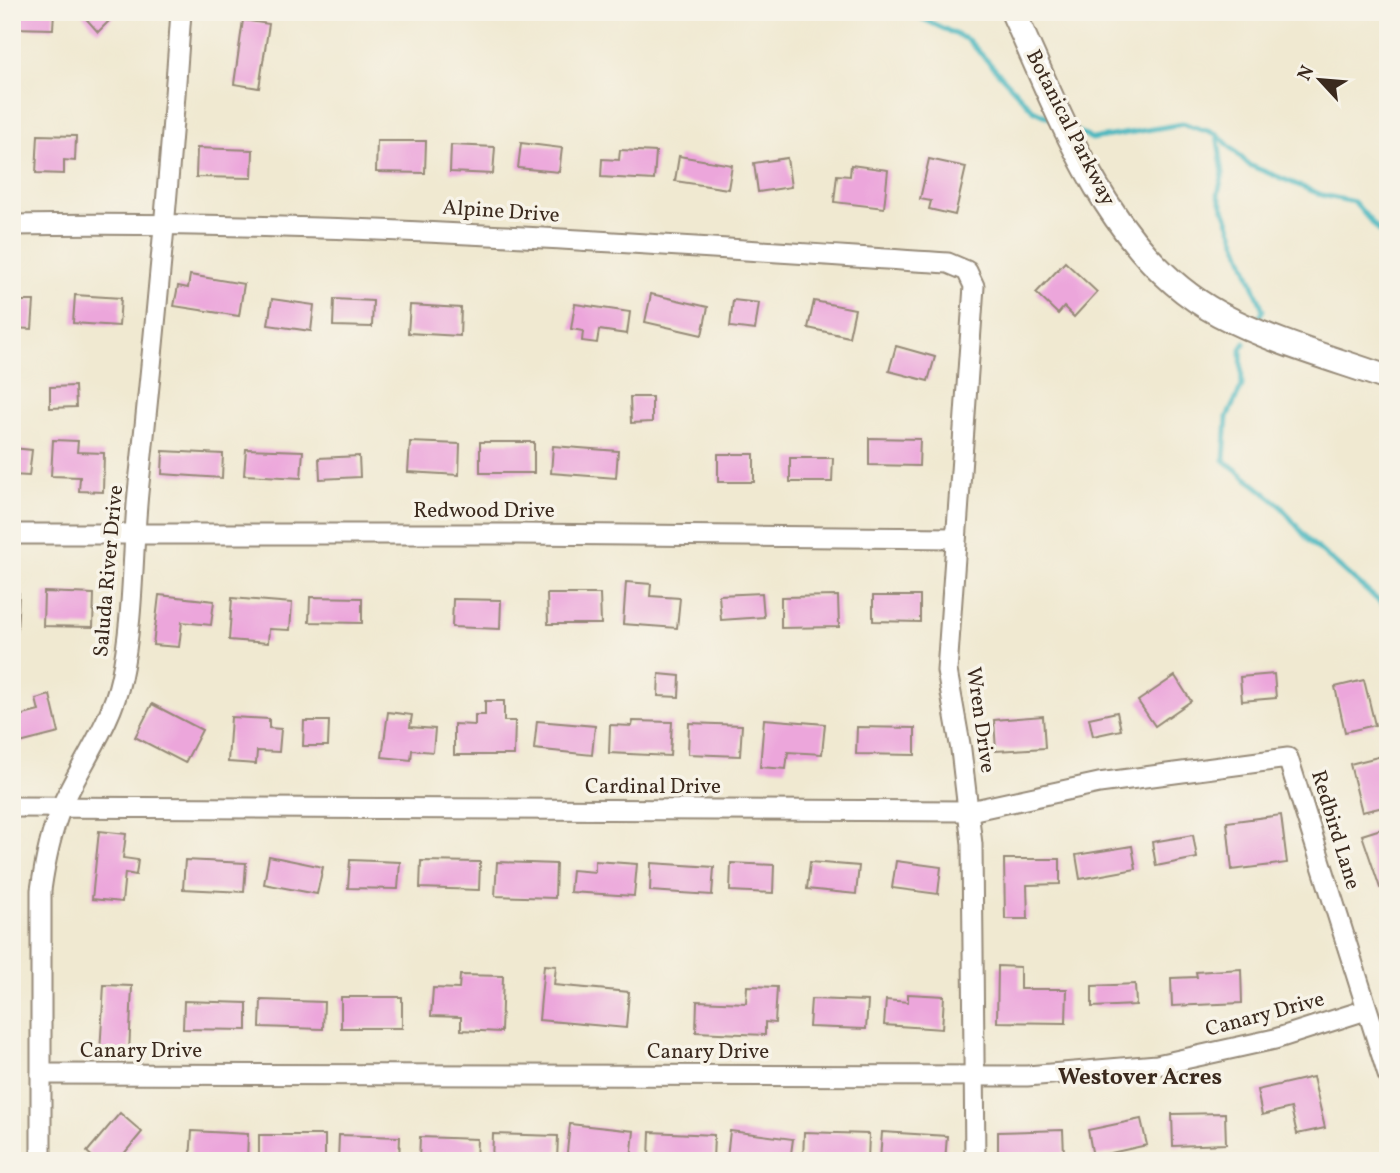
<svg xmlns="http://www.w3.org/2000/svg" width="1400" height="1173" viewBox="0 0 1400 1173" font-family="Vollkorn,serif">
<rect width="100%" height="100%" fill="#f7f3e8"/>
<filter id="ink" filterUnits="userSpaceOnUse"><feTurbulence type="fractalNoise" baseFrequency=".0143" numOctaves="2"/><feDisplacementMap in="SourceGraphic" scale="14" xChannelSelector="R" yChannelSelector="G"/><feConvolveMatrix kernelMatrix="1 2 1 2 8 2 1 2 1" color-interpolation-filters="sRGB"/></filter>
<filter id="wash" filterUnits="userSpaceOnUse"><feTurbulence type="fractalNoise" baseFrequency=".00686" numOctaves="4" result="noise"/><feDisplacementMap in="SourceGraphic" scale="28" xChannelSelector="R" yChannelSelector="G"/><feGaussianBlur stdDeviation="1.57" result="paint"/><feColorMatrix in="noise" values="0 0 0 0 0 0 0 0 0 0 0 0 0 0 0 0 0 1.4 0 .05"/><feComposite in="paint" operator="in"/></filter>
<g filter="url(#wash)">
<rect width="100%" height="100%" fill="#f0e9d1"/>
<g fill="none" stroke-linecap="round" stroke-linejoin="round">
<!-- stream -->
<g stroke="#48b7bf" stroke-width="5">
<polyline points="908,12 968,40 1033,110 1052,119"/>
<polyline points="1076,131 1092,139 1183,124 1217,134 1249,165 1322,195 1354,202 1380,232 1388,232"/>
<polyline points="1217,134 1223,173 1218,194 1263,310 1260,316"/>
<polyline points="1245,343 1241,349 1242,386 1227,417 1224,460 1279,504 1309,541 1388,609"/>
</g>
</g>
<g id="blocks">
<!-- building -->
<g fill="#eca6db">
<polygon points="12,12 54,12 53,29 12,28"/>
<polygon points="80,12 118,12 98,32"/>
<polygon points="243,20 269,24 259,88 234,84"/>
<polygon points="38,135 76,136 75,161 64,160 64,174 36,173"/>
<polygon points="377,141 426,141 425,173 376,172"/>
<polygon points="521,143 562,148 559,172 518,168"/>
<polygon points="451,145 495,147 493,174 450,172"/>
<polygon points="197,148 253,150 252,178 196,177"/>
<polygon points="620,150 656,152 654,180 601,177 602,159 619,160"/>
<polygon points="679,156 732,165 728,189 675,181"/>
<polygon points="787,158 791,187 758,192 754,163"/>
<polygon points="929,159 966,167 955,215 929,209 931,201 920,199"/>
<polygon points="851,165 888,170 884,208 834,202 837,175 850,176"/>
<polygon points="1065,262 1097,292 1074,317 1064,307 1058,314 1036,293"/>
<polygon points="190,275 244,284 239,316 174,306 178,286 188,288"/>
<polygon points="651,294 708,307 702,335 645,322"/>
<polygon points="75,295 121,298 119,326 73,323"/>
<polygon points="272,299 314,305 311,331 268,325"/>
<polygon points="334,299 373,301 372,327 333,326"/>
<polygon points="733,300 759,303 755,330 730,327"/>
<polygon points="12,301 34,301 32,329 12,328"/>
<polygon points="814,301 855,309 849,337 808,328"/>
<polygon points="575,304 630,312 627,334 599,330 597,343 582,341 583,331 571,329"/>
<polygon points="410,305 461,308 460,336 408,333"/>
<polygon points="896,346 935,357 928,381 889,371"/>
<polygon points="75,386 76,407 50,408 50,387"/>
<polygon points="630,397 652,397 652,422 631,423"/>
<polygon points="869,438 920,439 919,466 869,465"/>
<polygon points="53,440 78,441 77,452 104,453 103,492 79,491 80,477 51,476"/>
<polygon points="410,442 460,444 459,475 408,472"/>
<rect x="480" y="442" width="54" height="31"/>
<polygon points="553,446 618,451 616,478 551,473"/>
<polygon points="12,448 32,450 29,476 12,475"/>
<polygon points="246,449 303,451 301,478 244,475"/>
<polygon points="163,451 223,454 222,478 162,474"/>
<rect x="718" y="454" width="36" height="28"/>
<polygon points="359,456 360,477 320,479 319,458"/>
<polygon points="790,458 833,458 832,482 790,482"/>
<polygon points="626,582 651,584 650,596 680,598 677,628 623,624"/>
<polygon points="44,592 94,594 93,627 43,626"/>
<polygon points="12,593 19,593 17,634 12,633"/>
<polygon points="762,593 764,617 721,620 719,595"/>
<polygon points="547,594 600,594 601,624 548,624"/>
<polygon points="159,595 214,601 211,625 182,622 179,647 153,645"/>
<polygon points="838,596 839,627 781,628 781,597"/>
<polygon points="873,596 920,596 920,622 873,621"/>
<polygon points="310,597 362,598 362,623 309,622"/>
<polygon points="232,598 292,603 290,630 269,629 268,643 229,640"/>
<polygon points="453,599 501,600 500,629 452,627"/>
<polygon points="659,674 680,676 679,697 658,696"/>
<polygon points="1274,674 1276,698 1242,701 1240,677"/>
<polygon points="1175,676 1191,701 1155,726 1138,701"/>
<polygon points="1364,680 1375,725 1345,732 1335,687"/>
<polygon points="50,695 59,733 12,745 12,718 39,711 36,699"/>
<polygon points="485,701 504,701 504,721 515,721 514,755 454,755 454,724 475,725 475,715 485,715"/>
<polygon points="152,704 202,730 185,763 135,737"/>
<polygon points="388,712 412,715 410,727 435,729 433,752 412,750 411,760 382,757"/>
<polygon points="1117,712 1121,730 1093,736 1089,718"/>
<polygon points="1043,716 1045,748 996,751 994,720"/>
<polygon points="231,717 269,719 269,728 281,729 279,752 257,751 256,764 228,762"/>
<polygon points="764,719 825,724 822,754 788,752 786,769 760,767"/>
<polygon points="304,721 329,721 328,746 303,746"/>
<polygon points="537,721 595,726 592,755 534,749"/>
<polygon points="633,721 672,722 670,756 609,753 610,725 632,726"/>
<polygon points="689,723 742,725 740,756 688,754"/>
<polygon points="857,727 915,728 915,755 856,754"/>
<polygon points="1382,756 1388,779 1388,806 1362,812 1350,764"/>
<polygon points="1281,815 1287,863 1232,870 1227,822"/>
<polygon points="1384,828 1388,839 1388,885 1380,888 1362,835"/>
<polygon points="99,831 126,834 123,858 138,860 136,875 125,873 122,902 92,899"/>
<polygon points="1193,835 1197,858 1156,866 1152,842"/>
<polygon points="1132,846 1136,869 1080,879 1076,855"/>
<polygon points="269,856 323,867 317,894 264,884"/>
<polygon points="1004,859 1060,859 1060,884 1027,885 1028,919 1005,919"/>
<polygon points="185,860 246,863 244,892 183,889"/>
<polygon points="350,860 400,862 398,889 348,888"/>
<polygon points="421,861 480,862 479,890 420,888"/>
<polygon points="595,861 637,864 634,896 570,892 572,870 595,872"/>
<polygon points="896,861 941,867 938,894 892,888"/>
<polygon points="497,862 556,864 555,898 495,896"/>
<polygon points="810,862 859,866 856,894 807,889"/>
<polygon points="651,863 714,867 712,895 650,891"/>
<polygon points="731,863 774,865 773,893 730,891"/>
<polygon points="544,965 556,966 554,985 629,992 626,1028 539,1020"/>
<polygon points="998,966 1020,967 1020,989 1067,989 1066,1023 997,1022"/>
<polygon points="1241,969 1242,1003 1172,1006 1171,978 1197,977 1196,972"/>
<polygon points="460,975 503,976 501,1032 461,1030 461,1017 431,1016 433,988 459,989"/>
<polygon points="1135,984 1136,1005 1092,1007 1092,986"/>
<polygon points="104,985 132,986 129,1054 100,1053"/>
<polygon points="747,986 777,987 775,1023 765,1022 765,1035 696,1032 697,1001 746,1003"/>
<polygon points="908,994 944,996 942,1029 884,1025 886,1000 908,1002"/>
<rect x="341" y="997" width="61" height="31"/>
<polygon points="811,999 868,1001 866,1029 809,1027"/>
<polygon points="261,1000 324,1002 323,1029 260,1027"/>
<polygon points="184,1001 247,1003 247,1030 183,1029"/>
<polygon points="1313,1077 1325,1128 1297,1134 1291,1108 1262,1115 1257,1090"/>
<polygon points="120,1113 142,1132 118,1161 97,1161 87,1152"/>
<polygon points="1225,1113 1226,1144 1173,1146 1172,1114"/>
<polygon points="1141,1119 1147,1145 1093,1157 1088,1130"/>
<polygon points="570,1124 634,1131 631,1160 566,1161"/>
<polygon points="1063,1130 1064,1154 1052,1155 1052,1161 998,1161 998,1132"/>
<polygon points="192,1131 248,1134 247,1161 190,1160"/>
<polygon points="730,1131 793,1139 790,1161 727,1158"/>
<polygon points="650,1132 714,1135 713,1161 649,1159"/>
<polygon points="804,1132 869,1134 868,1161 803,1161"/>
<polygon points="882,1132 947,1136 945,1161 880,1161"/>
<polygon points="493,1134 558,1136 557,1161 492,1161"/>
<rect x="259" y="1135" width="66" height="26"/>
<polygon points="339,1135 400,1137 399,1161 338,1161"/>
<polygon points="420,1137 477,1139 476,1161 419,1161"/>
</g>
</g>
</g>
<g filter="url(#ink)">
<use href="#blocks" fill-opacity="0" stroke="#968a78" stroke-width="2"/>
<g fill="none" stroke-linecap="round" stroke-linejoin="round">
<!-- minor casing -->
<g stroke="#968a78" stroke-width="23">
<g id="minor">
<path d="M12,225C326,220 635,243 948,263L967,271L974,286L947,671L961,750L972,844L975,1161"/>
<polyline points="12,534 518,534 955,538"/>
<polyline points="12,807 970,811 1099,783 1288,758 1388,1075"/>
<polyline points="41,1074 1027,1076 1157,1065 1275,1039 1366,1010"/>
<path d="M41,1161V890C45,862 50,835 61,808C80,764 111,725 121,678C134,618 132,555 138,493C155,333 170,173 181,12"/>
</g>
</g>
<!-- tertiary casing -->
<g stroke="#968a78" stroke-width="28">
<path id="tertiary" d="M1013,12C1062,119 1109,255 1219,314C1272,342 1331,358 1388,378"/>
</g>
<!-- minor -->
<use href="#minor" stroke="#fff" stroke-width="19"/>
<!-- tertiary -->
<use href="#tertiary" stroke="#fff" stroke-width="24"/>
</g>
</g>
<g text-anchor="middle" dominant-baseline="central" stroke-width="7" stroke-linejoin="round" paint-order="stroke">
<!-- street labels -->
<g font-size="21" fill="#3b2a1e" stroke="#f7f3e8">
<text transform="translate(1070 128) rotate(63)">Botanical Parkway</text>
<text transform="translate(501 212) rotate(4)">Alpine Drive</text>
<text x="484" y="511">Redwood Drive</text>
<text transform="translate(109 571) rotate(-85)">Saluda River Drive</text>
<text transform="translate(980 720) rotate(82)">Wren Drive</text>
<text x="653" y="787">Cardinal Drive</text>
<text transform="translate(1335 830) rotate(73)">Redbird Lane</text>
<text transform="translate(1265 1015) rotate(-15)">Canary Drive</text>
<text x="141" y="1051">Canary Drive</text>
<text x="708" y="1052">Canary Drive</text>
</g>
<!-- neighbourhood labels -->
<g font-size="23" font-weight="bold" fill="#3b2a1e" stroke="#f7f3e8">
<text x="1140" y="1078">Westover Acres</text>
</g>
</g>
<!-- margin -->
<rect width="1400" height="1173" fill="none" stroke="#f7f3e8" stroke-width="42"/>
<!-- north arrow -->
<g transform="translate(1320 80) rotate(296)" stroke="#f7f3e8" stroke-width="5" paint-order="stroke">
<path d="M0-5L12 26L0 18L-12 26Z" fill="#3b2a1e"/>
<text y="-10" font-size="19" font-weight="bold" text-anchor="middle" fill="#3b2a1e">N</text>
</g>
</svg>
